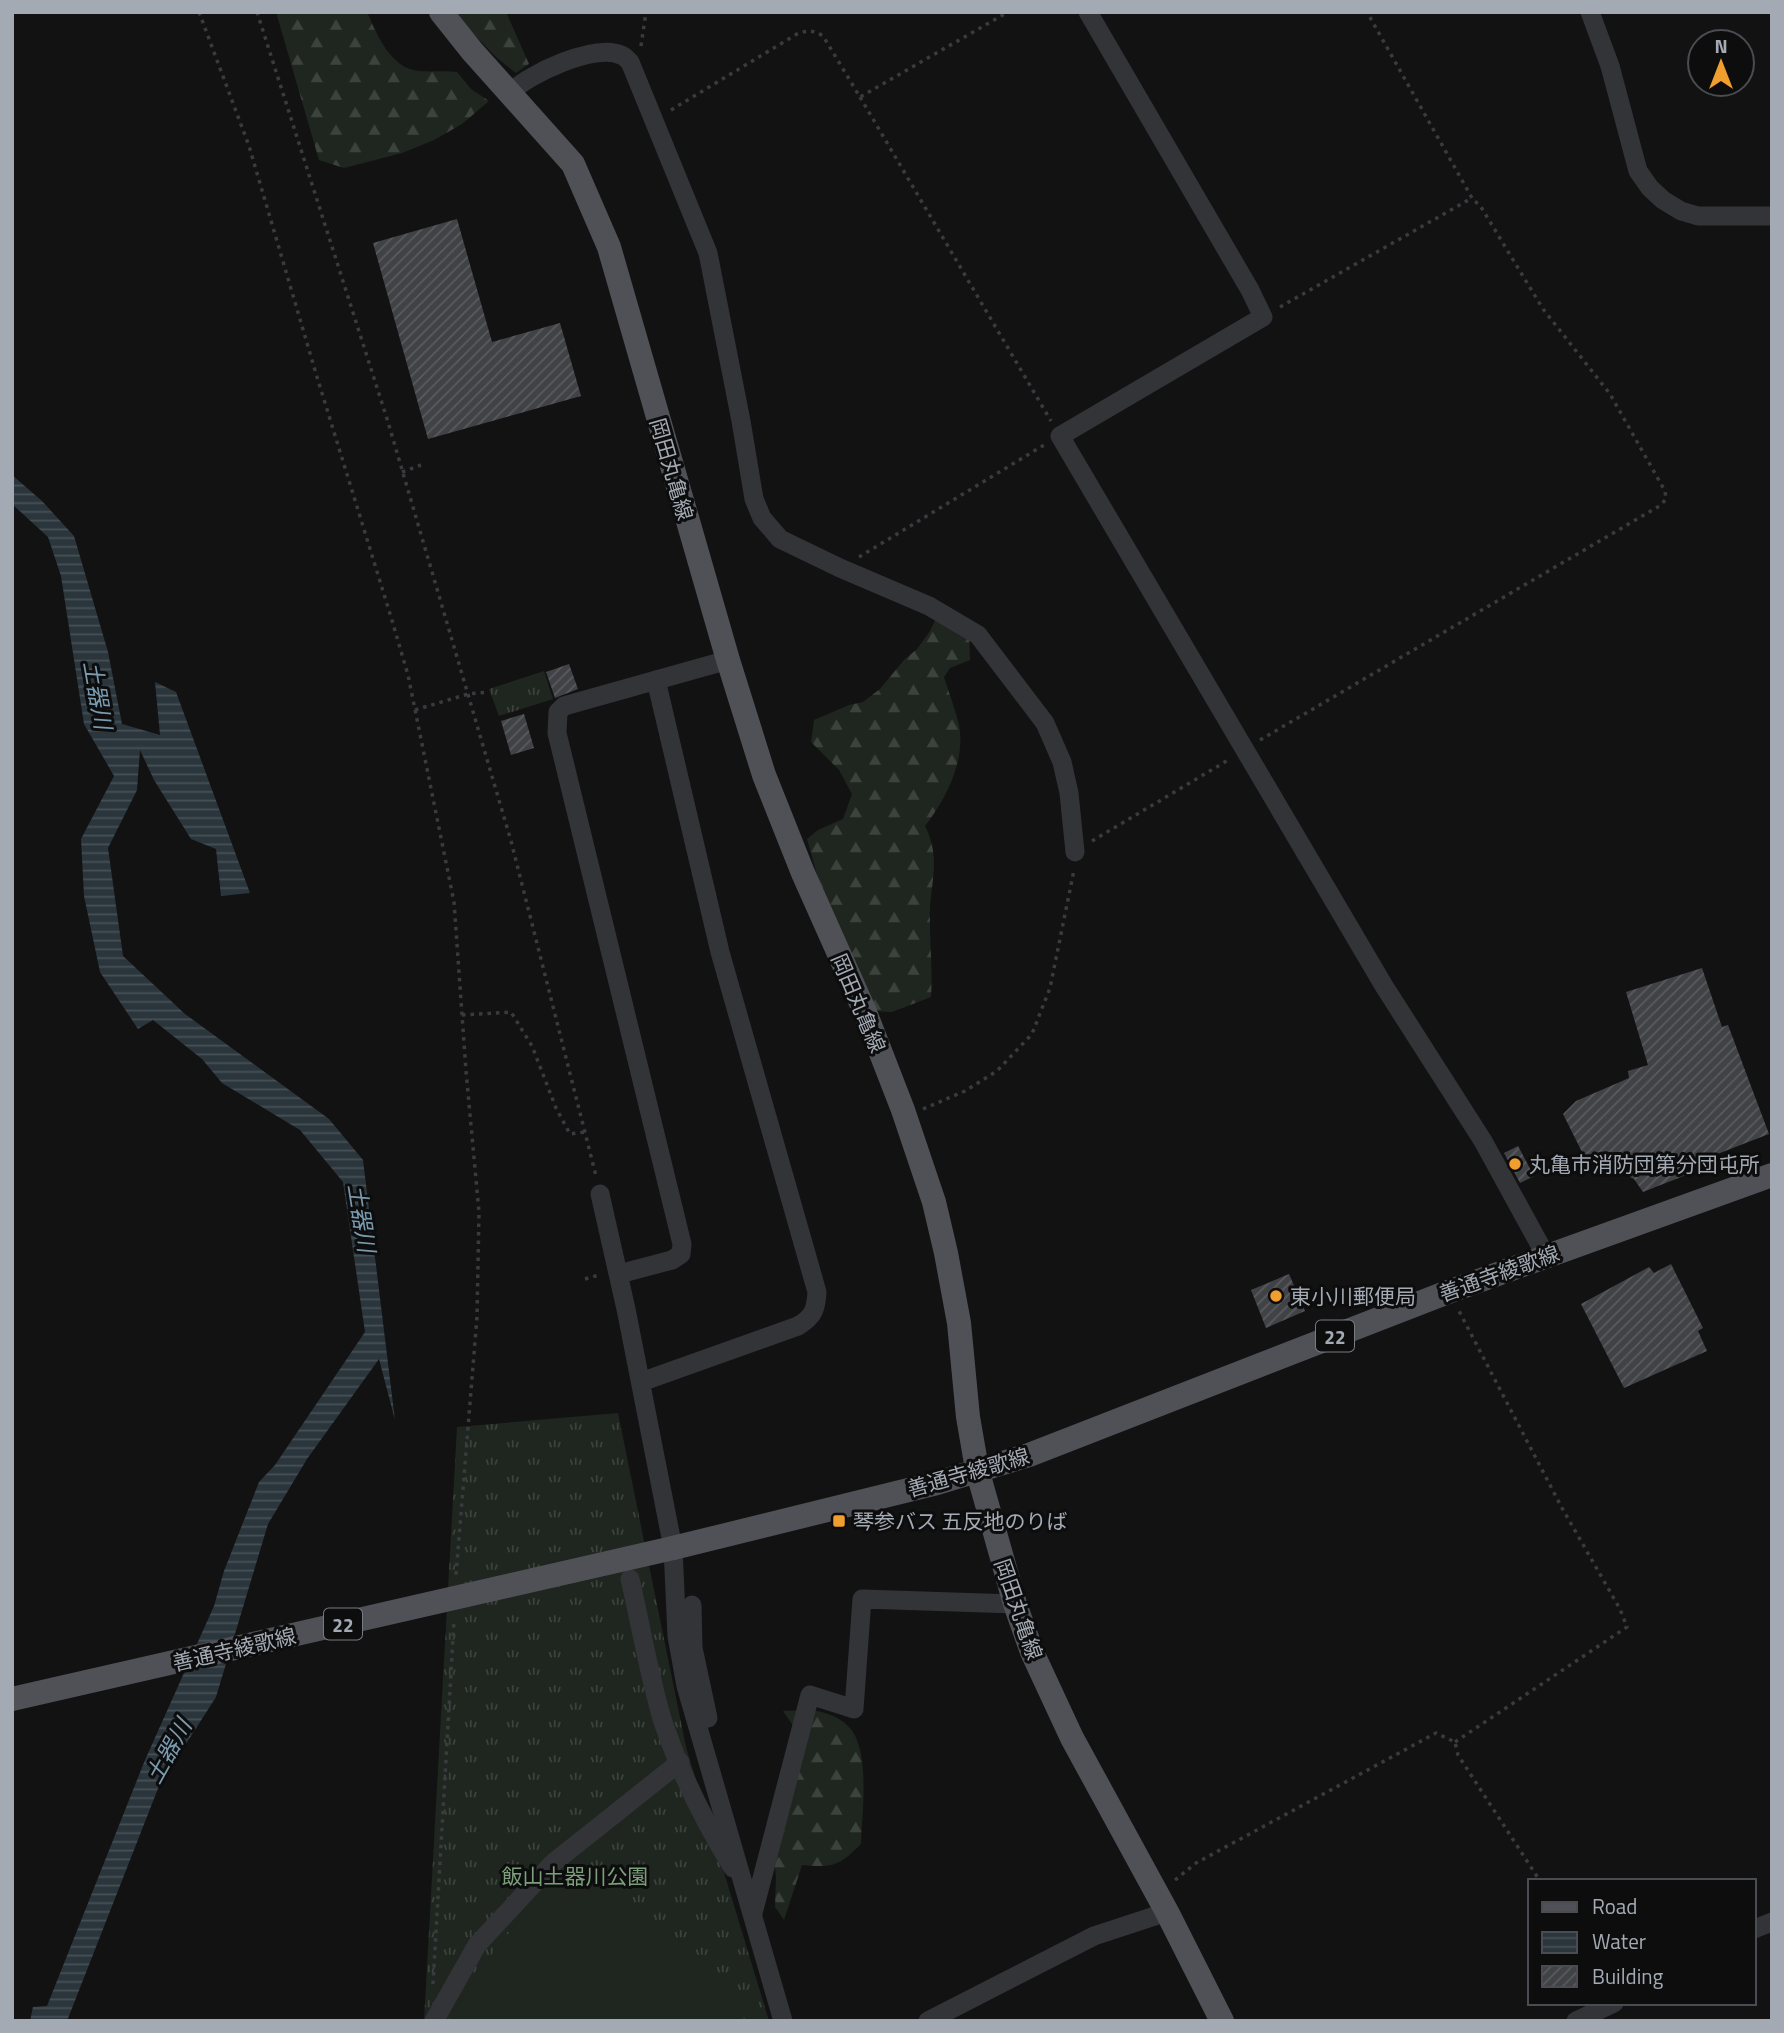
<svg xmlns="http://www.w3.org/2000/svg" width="1784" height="2033" viewBox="0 0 1784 2033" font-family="'Titillium Web','Noto Sans JP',sans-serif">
<defs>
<pattern id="grass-tufts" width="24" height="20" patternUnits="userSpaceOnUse" patternTransform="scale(1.75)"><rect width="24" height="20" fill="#1e261f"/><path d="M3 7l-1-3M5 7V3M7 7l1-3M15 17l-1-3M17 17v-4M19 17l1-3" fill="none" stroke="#3c433d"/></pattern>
<pattern id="forest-firs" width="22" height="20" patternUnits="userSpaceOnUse" patternTransform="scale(1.75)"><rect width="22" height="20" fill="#1e261f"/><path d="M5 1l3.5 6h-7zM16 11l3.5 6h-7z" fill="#3c433d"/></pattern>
<pattern id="water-rules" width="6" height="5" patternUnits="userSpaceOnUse" patternTransform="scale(1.75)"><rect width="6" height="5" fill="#2b363c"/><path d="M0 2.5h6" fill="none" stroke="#475056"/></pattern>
<pattern id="building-hatch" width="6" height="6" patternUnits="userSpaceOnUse" patternTransform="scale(1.75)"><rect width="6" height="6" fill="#414246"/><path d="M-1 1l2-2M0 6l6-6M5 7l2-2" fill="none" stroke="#595b5e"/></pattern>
</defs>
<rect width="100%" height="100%" fill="#121213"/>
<!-- grass -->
<g fill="url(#grass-tufts)">
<polygon points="544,671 553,699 499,716 489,689"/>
<polygon points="618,1413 686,1747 769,2021 424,2021 457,1427"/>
</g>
<!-- forest -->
<g fill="url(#forest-firs)">
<path d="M276,12H367C376,33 389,64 413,70C427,73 443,70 457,72L471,89L489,101L462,124L434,140L402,153L344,168L319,160Z"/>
<polygon points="452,12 506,12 529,64 516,73 497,58"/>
<path d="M939,612L969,632L970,660L950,668L944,677C949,693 955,709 959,725C966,760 946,799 925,826C940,856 932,877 930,908C929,937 933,967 931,997L892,1012L874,1011L817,875L807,839L818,830L843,819L852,794L839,770L811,742L814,720L849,705L863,702L880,689L904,660L917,649L930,631Z"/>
<path d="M813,1710C826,1713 838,1716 848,1726C871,1748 862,1813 861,1844C839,1866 833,1868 802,1865L784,1920L775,1907L776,1877L774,1859L801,1737L783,1711Z"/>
</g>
<!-- pitch -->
<path fill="#1e261f" d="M590,1889L692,1956L726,1989L745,2021H448C468,1985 520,1907 557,1891C566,1887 581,1889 590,1889Z"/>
<!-- water -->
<polygon fill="url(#water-rules)" points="12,475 42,501 74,536 108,652 122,724 160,735 155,682 176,692 250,893 221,896 216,849 191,839 154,780 140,750 137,790 108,848 123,956 185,1014 329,1119 363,1160 395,1420 379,1359 307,1459 268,1524 216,1697 159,1786 67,2021 30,2021 33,2007 47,2006 145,1760 214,1606 224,1571 259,1482 275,1465 365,1332 343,1182 300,1130 222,1083 202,1059 153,1020 138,1029 100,972 84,896 81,839 114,776 84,724 61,576 48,537 12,504"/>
<!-- building -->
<g fill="url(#building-hatch)">
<polygon points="457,219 492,342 560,323 581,396 428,439 373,243"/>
<polygon points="569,664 578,689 555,698 546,672"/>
<polygon points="524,714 534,748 511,755 501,721"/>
<polygon points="1702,968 1722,1027 1728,1025 1769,1134 1684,1167 1686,1175 1643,1192 1634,1179 1615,1170 1611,1171 1604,1157 1587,1162 1563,1114 1576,1101 1629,1078 1628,1071 1648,1065 1626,992"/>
<polygon points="1518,1146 1534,1176 1520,1183 1504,1153"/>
<polygon points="1671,1264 1703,1328 1698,1331 1707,1351 1624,1388 1581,1304 1649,1267 1654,1273"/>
<polygon points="1289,1274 1305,1311 1266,1328 1251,1290"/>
</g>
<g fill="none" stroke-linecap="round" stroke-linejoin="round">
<!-- path -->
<g stroke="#393b3f" stroke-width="3.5" stroke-dasharray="3.5 5" stroke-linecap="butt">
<polyline points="199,12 249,146 317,377 391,617 408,675 454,902 466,1071 479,1212 477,1317 456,1575"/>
<polyline points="257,12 388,422 511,841 596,1176"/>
<polyline points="641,46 646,12"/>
<polyline points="860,97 1051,421"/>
<path d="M671,110L797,34C807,30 814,30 823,36L860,97L1008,12"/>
<polyline points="1280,307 1472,198 1367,12"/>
<polyline points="402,472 421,465"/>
<polyline points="859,557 1044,445"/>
<polyline points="415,710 468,694 488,692"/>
<polyline points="1260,740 1661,505 1666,499 1665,491 1610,394 1543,309 1481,207 1472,198"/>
<polyline points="1092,841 1230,759"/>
<polyline points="462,1015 511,1012 532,1046 556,1108 570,1134 585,1132"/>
<polyline points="923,1109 965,1091 997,1071 1032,1034 1050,988 1074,870"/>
<polyline points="585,1279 599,1275"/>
<polyline points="1455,1742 1627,1627 1620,1609 1562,1508 1459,1311"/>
<polyline points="1175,1880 1196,1863 1436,1733 1455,1742 1458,1755 1540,1881"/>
<polyline points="433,1984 454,1621"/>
</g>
<!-- minor -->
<g stroke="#333438" stroke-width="19">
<polyline points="1088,12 1250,290 1263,317 1060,436 1384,986 1483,1141 1546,1256"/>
<polyline points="1590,12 1610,66 1638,171 1650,188 1663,200 1681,211 1698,216 1772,216"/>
<path d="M510,93C528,74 595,43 621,55C625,56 627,60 630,62L708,253L741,421L754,499L762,518L780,539L840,568L929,606L978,635L1045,723L1062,762L1069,793L1075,852"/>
<polyline points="600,1194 626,1309 673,1548 677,1636 686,1686 783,2021"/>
<polyline points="619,1274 672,1260 681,1254 682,1244 557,733 558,712 564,706 728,660"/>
<path d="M641,1382L798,1326C813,1317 816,1310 817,1292L720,952L656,680"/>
<path d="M630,1579C641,1626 649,1676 663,1722C680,1772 705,1823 733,1868"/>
<polyline points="692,1605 693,1648 708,1718"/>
<polyline points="753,1913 810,1695 854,1709 862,1599 1015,1604"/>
<polyline points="1754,1929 1772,1922"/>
<polyline points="434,2021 477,1945 553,1863 680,1762"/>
<polyline points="928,2021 1094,1936 1167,1912"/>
<polyline points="1576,2021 1614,2003"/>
</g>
<!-- major -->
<g stroke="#4f5157" stroke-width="24">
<polyline points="441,12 472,51 573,164 609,247 728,660 764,775 803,873 865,1012 903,1110 934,1202 946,1253 959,1323 968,1417 977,1469 1015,1604 1032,1652 1072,1738 1167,1912 1222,2021"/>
<polyline points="673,1548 937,1483 1029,1455 1448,1292 1772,1175"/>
</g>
<!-- major-bridge -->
<polyline stroke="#4f5157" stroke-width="24" points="12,1699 673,1548"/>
</g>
<!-- markers -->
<g fill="#f09e2e" stroke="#0d0d0e" stroke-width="2.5">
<circle cx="1515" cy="1164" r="7"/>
<circle cx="1276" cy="1296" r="7"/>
<rect x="832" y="1514" width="14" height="14" rx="3.5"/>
</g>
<g text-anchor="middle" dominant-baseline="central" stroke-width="6" stroke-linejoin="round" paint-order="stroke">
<!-- shield labels -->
<g fill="#0d0d0e" stroke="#767b82" stroke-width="2">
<rect x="1316" y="1320.5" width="38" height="31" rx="5"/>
<rect x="324" y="1608.5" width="38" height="31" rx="5"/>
</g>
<g font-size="19" font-weight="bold" fill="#a3aab4">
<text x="1335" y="1336">22</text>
<text x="343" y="1624">22</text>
</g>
<!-- street labels -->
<g font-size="21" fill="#a3aab4" stroke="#0d0d0e">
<text transform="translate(672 469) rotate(74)">岡田丸亀線</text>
<text transform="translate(859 1003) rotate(67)">岡田丸亀線</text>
<text transform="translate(1499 1273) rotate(-20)">善通寺綾歌線</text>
<text transform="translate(968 1472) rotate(-16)">善通寺綾歌線</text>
<text transform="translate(1019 1609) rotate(71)">岡田丸亀線</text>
<text transform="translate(234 1649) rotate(-13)">善通寺綾歌線</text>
</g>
<!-- poi labels -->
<g font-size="21" fill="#a3aab4" stroke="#0d0d0e" text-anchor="start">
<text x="1529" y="1164">丸亀市消防団第分団屯所</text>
<text x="1290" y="1296">東小川郵便局</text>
<text x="853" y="1521">琴参バス 五反地のりば</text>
</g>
<!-- park labels -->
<g font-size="21" fill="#7b9f7a" stroke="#0d0d0e">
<text x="575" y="1876">飯山土器川公園</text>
</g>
<!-- water labels -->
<g font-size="23" font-style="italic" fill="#7a9baf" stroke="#0d0d0e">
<text transform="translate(98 695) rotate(80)">土器川</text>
<text transform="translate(362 1218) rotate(81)">土器川</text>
<text transform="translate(168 1751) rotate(-61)">土器川</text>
</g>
</g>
<!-- border -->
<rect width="1784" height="2033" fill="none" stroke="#a3aab4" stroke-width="28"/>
<!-- legend -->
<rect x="1528" y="1879" width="228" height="126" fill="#0d0d0e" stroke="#494c50" stroke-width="2"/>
<rect x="1542" y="1902" width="35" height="10" fill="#4f5157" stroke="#494c50" stroke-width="2"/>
<text x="1592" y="1914" font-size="21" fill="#a3aab4">Road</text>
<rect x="1542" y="1932" width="35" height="21" fill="url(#water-rules)" stroke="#494c50" stroke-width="2"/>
<text x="1592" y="1949" font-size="21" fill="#a3aab4">Water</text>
<rect x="1542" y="1966" width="35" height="21" fill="url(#building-hatch)" stroke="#494c50" stroke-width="2"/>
<text x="1592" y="1984" font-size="21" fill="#a3aab4">Building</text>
<!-- north arrow -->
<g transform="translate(1721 63)"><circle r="33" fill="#0d0d0e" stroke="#494c50" stroke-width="2"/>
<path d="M0-5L12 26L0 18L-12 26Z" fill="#f09e2e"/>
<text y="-10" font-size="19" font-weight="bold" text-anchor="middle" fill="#a3aab4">N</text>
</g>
</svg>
